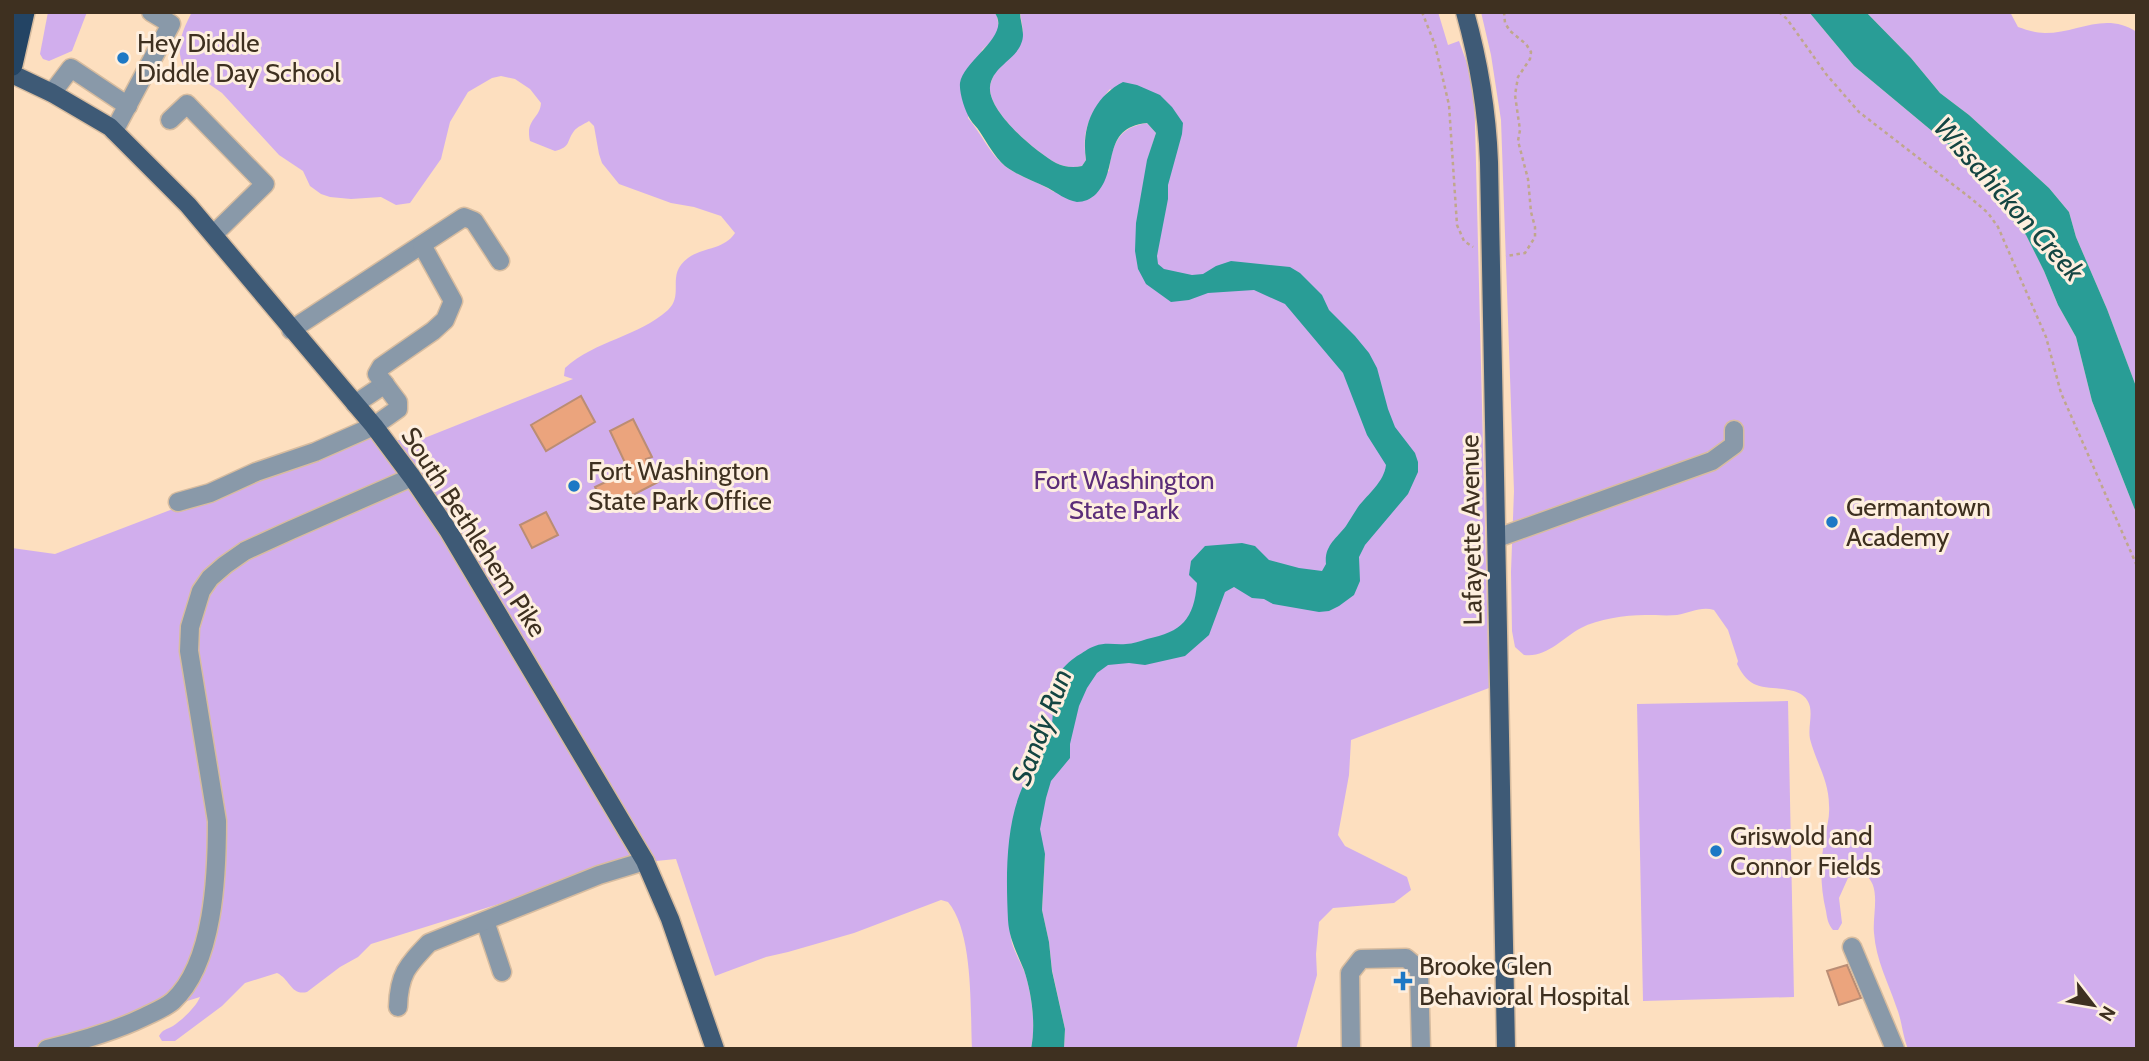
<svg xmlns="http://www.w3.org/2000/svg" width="2149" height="1061" viewBox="0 0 2149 1061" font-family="Cabin,sans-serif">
<rect width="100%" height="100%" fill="#fddfbf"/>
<!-- green -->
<g fill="#d1aeed">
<polygon points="48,12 87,12 72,51 49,61 43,59 40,54"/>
<path d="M192,12H994L997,16L999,28L994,39L982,50L968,118C981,133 989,153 1005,166C1019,177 1039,182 1054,192L1109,171C1112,145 1118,127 1147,123L1156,133L1149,156L1179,145L1110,89C1091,112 1081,129 1086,160L1082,166C1073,168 1064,167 1056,163C1036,152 988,112 990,87C991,73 1015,44 1023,31L1020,12H1438L1448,45L1459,41L1474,83L1489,688L1351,740L1349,775L1338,835L1345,846L1407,877L1411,890L1394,903L1333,908L1319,922L1316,954L1317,975L1296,1049H1064L1065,1029L1052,970L1049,942L1042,910L1045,854L1008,866C1008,892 1007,918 1012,943C1015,953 1021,963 1025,973C1032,996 1036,1025 1031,1049H972C970,1010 974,933 948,902L941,900L854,933L788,952L766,957L715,976L676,859L626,864L371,944L358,957L340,967L307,992C291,996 290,979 277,973L245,983L222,1006L175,1041H162L159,1036C163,1029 166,1030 173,1026C182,1020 196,1007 200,997L33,1049H12V548L55,554L359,438L417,441L573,379L564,376L565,368C596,340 638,337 668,310C685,294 665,275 688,258C703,247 724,250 735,233L721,216L694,207L671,203L619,184L602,163L599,154L594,126L589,121C584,124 577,127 574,131C566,142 571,147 555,151L530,141C525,119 540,119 541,103L530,89L515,79L501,76L492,78L468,92L450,122L441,159L410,203L396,205L381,197L351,199L330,197L321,194L310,186L303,171L279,155L222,93L183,66C175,47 183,29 192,12Z"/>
<path d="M1481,12H1809L1854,66L1986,176L1996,190L2006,213L2026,235L2044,271L2058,305L2076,337L2092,401L2137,515V1049H1908C1902,1034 1902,1020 1896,1006C1888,982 1876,960 1874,933C1872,914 1883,883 1862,873L1848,878L1839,898L1842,923L1838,930H1833C1828,924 1827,918 1826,911C1820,886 1820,862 1825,837C1827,826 1830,816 1829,805C1829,781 1816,762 1810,739C1808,728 1812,718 1810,707C1805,683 1770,692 1754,684C1746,680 1741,672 1737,664L1738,661L1728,630L1714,610C1701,606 1690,613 1677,615C1667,616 1655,615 1645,615C1625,615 1598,619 1581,628C1562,638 1547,658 1524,655L1515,647L1512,631L1511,572L1514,491L1501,120L1491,55Z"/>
<path d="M1866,12H2010L2018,27C2027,30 2035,33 2045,33C2078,33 2105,11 2137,32V389L2107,309L2076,237L2069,212L2049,188L1969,115L1940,93L1911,58Z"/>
<polygon points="1788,701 1794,997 1643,1001 1637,704"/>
</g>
<!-- water -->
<g fill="#299d96">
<path d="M994,12H1020C1020,23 1026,33 1021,44C1015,60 992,67 990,87C988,112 1036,152 1056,163C1064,167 1073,168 1082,166L1086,160C1081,127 1094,97 1123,82L1137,85L1160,95L1172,107L1183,123L1182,134L1168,185V199L1157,256L1158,264L1164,269L1192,275L1203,274L1216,266L1231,261L1290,267L1300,273L1322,295L1329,310L1355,336L1369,353L1377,368L1388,409L1395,427L1415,453L1418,462V472L1408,494L1365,545L1359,557L1360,581L1354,595L1339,606L1329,611L1319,612L1273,604L1264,599L1252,598L1234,587L1225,592L1209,635L1185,656L1145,665L1129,663L1108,665L1097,673L1087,688L1079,706L1070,744V758L1051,781L1046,798L1040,829L1045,854L1042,910L1049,942L1052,971L1065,1029L1064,1049H1031C1036,1025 1032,994 1024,970C1017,953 1009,938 1008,920C1006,878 1005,823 1024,784C1031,768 1043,754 1049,738C1056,718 1050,694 1058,675C1062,668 1070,661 1077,656C1083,653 1088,648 1095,646C1106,642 1115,645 1126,644C1133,644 1140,641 1147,639C1182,632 1194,619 1197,583L1189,575L1191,561L1205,546L1242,543L1255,546L1269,560L1299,568L1322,571L1326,564C1324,546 1336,539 1346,526C1350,520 1354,513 1358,507C1368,494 1384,482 1386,465L1367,435L1343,373L1285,304L1254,290L1208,293L1189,300L1171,302L1146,284L1138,269L1135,251L1136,223L1147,160L1156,133L1147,123C1100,128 1120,170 1096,194C1091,199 1084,202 1077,202C1066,200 1057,193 1048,188C1034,181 1018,176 1005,166C994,156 988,144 980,132C977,127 973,124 970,119C965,111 959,93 960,83C964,59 1013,35 994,12Z"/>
<polygon points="1809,12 1866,12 1911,58 1940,93 1969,115 2049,188 2069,212 2076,237 2107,309 2137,389 2137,515 2092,401 2076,337 2058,305 2044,271 2026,235 2006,213 1996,190 1986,176 1854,66"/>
</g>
<!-- building -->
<g fill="#eba47d" stroke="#bb8d74" stroke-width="2">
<polygon points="581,396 595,422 546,451 531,425"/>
<polygon points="633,419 652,457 646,459 658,482 606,509 595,487 629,471 610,431"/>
<polygon points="546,512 558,535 532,548 520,525"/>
<polygon points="1847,965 1861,998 1839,1005 1827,971"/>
</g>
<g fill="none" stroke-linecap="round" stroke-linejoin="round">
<!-- minor casing -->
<g stroke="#d7bc9f" stroke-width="21">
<g id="minor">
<polyline points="52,93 71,68 128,106"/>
<polyline points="170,120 187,104 265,184 214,234"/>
<polyline points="114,131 171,24 151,12"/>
<polyline points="291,330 464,217 474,221 500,261"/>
<polyline points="355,404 385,384"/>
<polyline points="178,502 210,493 256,472 315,452 374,426 398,409 398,402 377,374 381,367 433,331 445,320 453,301 422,245"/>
<polyline points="1497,538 1712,461 1734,445 1734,430"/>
<polyline points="485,921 502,972"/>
<polyline points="1852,947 1895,1049"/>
<path d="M398,1007C399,974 407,966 429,943L599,875L645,861"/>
<path d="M47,1049C81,1041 113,1032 144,1017C154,1012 165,1008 173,1001C214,963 217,875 217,821L189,651L190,627L201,591L210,578L225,565L245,551L291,530L412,477"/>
<polyline points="1351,1049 1350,973 1361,959 1406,958 1419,969 1421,1049"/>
</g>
</g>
<!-- major casing -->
<g stroke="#d7bc9f" stroke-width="21">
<g id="major">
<path d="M1465,12C1479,62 1487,110 1489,162L1506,1049"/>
<polyline points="12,74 52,93 110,127 188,205 374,426 412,477 448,530 645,861 670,919 715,1049"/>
</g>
</g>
<!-- highway casing -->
<g stroke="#d7bc9f" stroke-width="24">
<polyline id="highway" points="12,65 24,12"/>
</g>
<!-- path -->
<g stroke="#c0a78c" stroke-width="2.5" stroke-dasharray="3.5 3.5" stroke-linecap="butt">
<polyline points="1422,12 1435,45 1449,105 1457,225 1464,241 1473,247"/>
<polyline points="1504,12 1505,23 1510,31 1526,44 1531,52 1530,59 1518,77 1515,95 1520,130 1518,141 1528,179 1531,212 1535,227 1535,237 1525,253 1506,256"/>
<polyline points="1779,12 1787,19 1826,74 1859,112 1973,200 1988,213 1998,227 2046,337 2061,393 2137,566"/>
</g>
<!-- minor -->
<use href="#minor" stroke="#8999a9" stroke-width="18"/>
<!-- major -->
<use href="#major" stroke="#3e5a76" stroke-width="18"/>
<!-- highway -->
<use href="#highway" stroke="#234464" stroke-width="21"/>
</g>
<!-- markers -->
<g fill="#1d78c5" stroke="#feefdf" stroke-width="2.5">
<circle cx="123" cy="58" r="7"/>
<circle cx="574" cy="486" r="7"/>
<circle cx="1832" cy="522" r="7"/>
<circle cx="1716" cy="851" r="7"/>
<path d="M1399.5 970.5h7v7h7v7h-7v7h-7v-7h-7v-7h7z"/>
</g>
<g text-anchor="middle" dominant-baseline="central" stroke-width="6" stroke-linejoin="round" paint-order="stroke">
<!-- poi labels -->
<g font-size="26" fill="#3e3020" stroke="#feefdf" text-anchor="start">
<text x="137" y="43">Hey Diddle<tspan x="137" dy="30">Diddle Day School</tspan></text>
<text x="588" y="471">Fort Washington<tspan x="588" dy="30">State Park Office</tspan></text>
<text x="1846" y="507">Germantown<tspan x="1846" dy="30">Academy</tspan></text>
<text x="1730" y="836">Griswold and<tspan x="1730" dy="30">Connor Fields</tspan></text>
<text x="1419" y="966">Brooke Glen<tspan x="1419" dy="30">Behavioral Hospital</tspan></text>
</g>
<!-- park labels -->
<g font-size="26" fill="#5b2d79" stroke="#feefdf">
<text x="1124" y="480">Fort Washington<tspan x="1124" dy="30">State Park</tspan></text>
</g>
<!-- street labels -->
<g font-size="26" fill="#3e3020" stroke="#feefdf">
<text transform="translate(1471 530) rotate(-91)">Lafayette Avenue</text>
<text transform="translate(474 532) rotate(57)">South Bethlehem Pike</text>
</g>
<!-- water labels -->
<g font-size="28" font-style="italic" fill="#144542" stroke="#feefdf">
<text transform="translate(2009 199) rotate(48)">Wissahickon Creek</text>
<text transform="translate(1041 727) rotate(-69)">Sandy Run</text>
</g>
</g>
<!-- border -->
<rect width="2149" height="1061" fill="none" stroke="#3e3020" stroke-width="28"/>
<!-- north arrow -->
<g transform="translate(2093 1005) rotate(121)" stroke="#feefdf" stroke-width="5" paint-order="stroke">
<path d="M0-5L12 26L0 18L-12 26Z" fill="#3e3020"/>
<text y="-10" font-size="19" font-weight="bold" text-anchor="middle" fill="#3e3020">N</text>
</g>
</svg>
